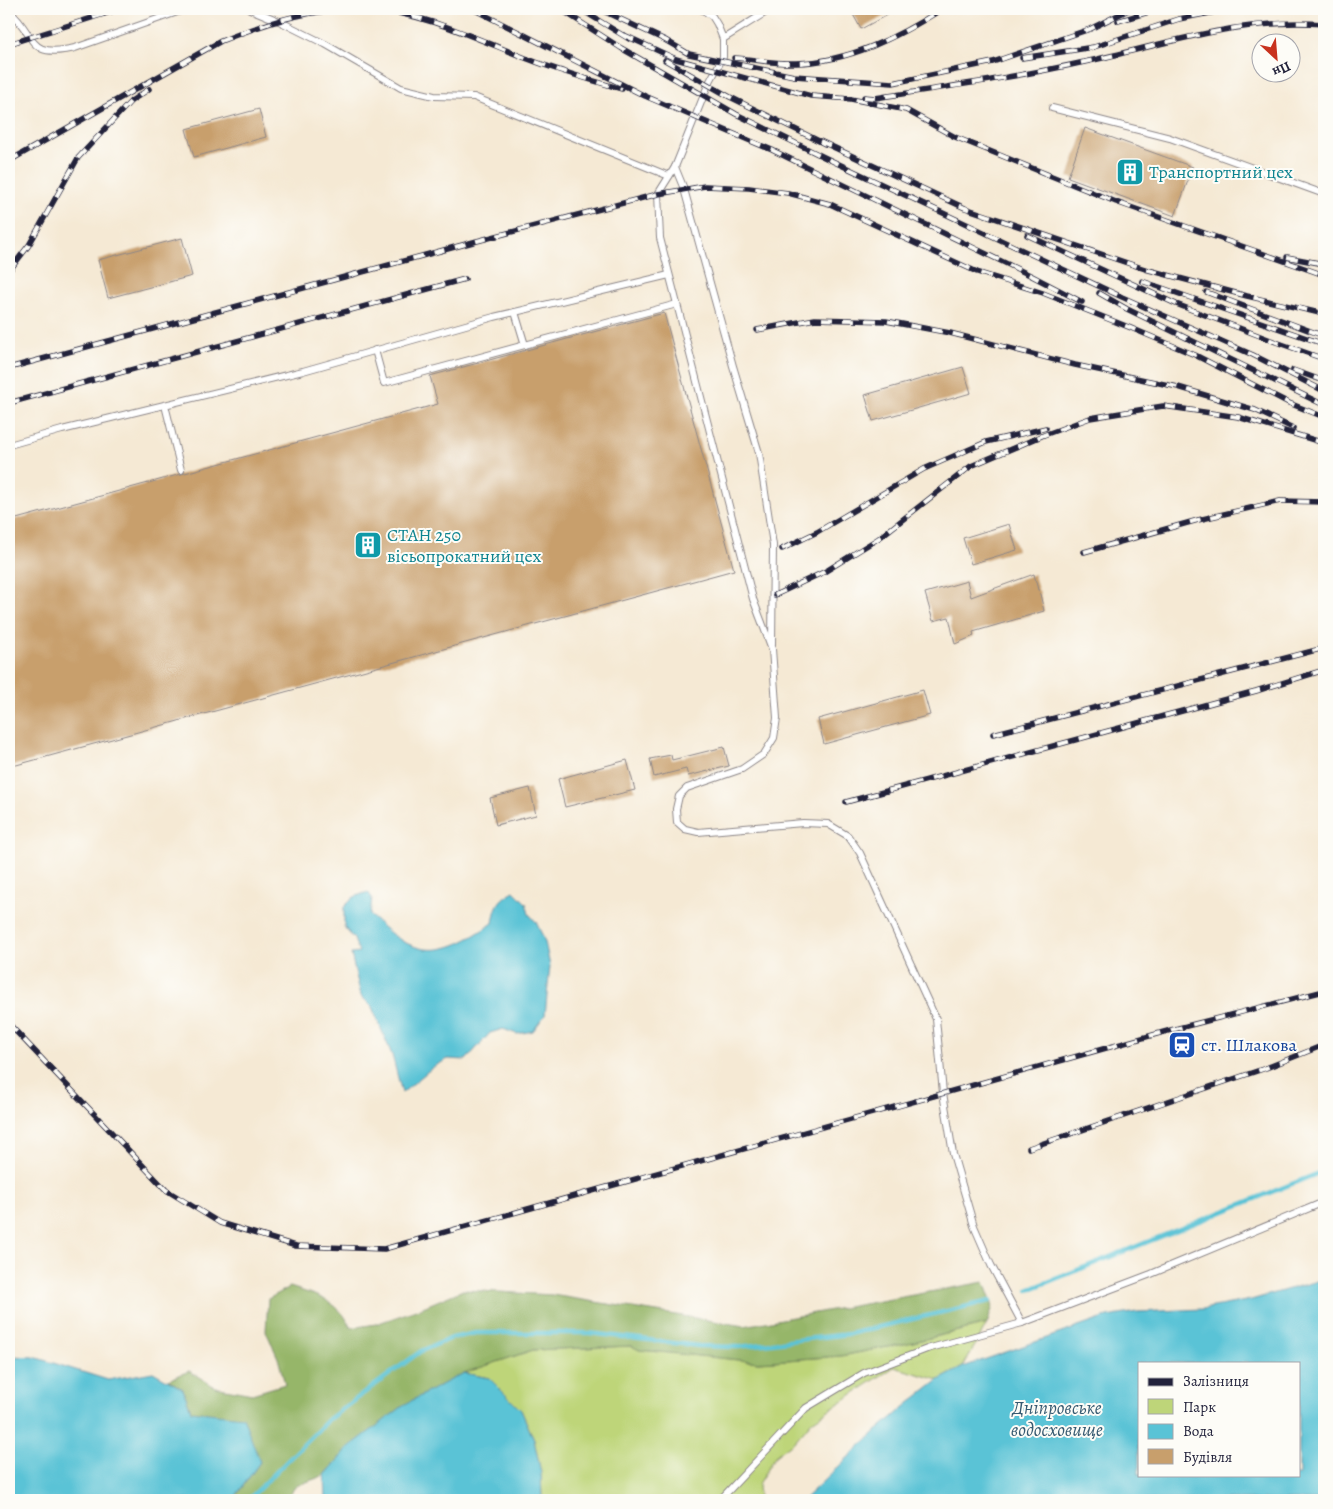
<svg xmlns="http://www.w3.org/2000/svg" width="1333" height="1509" viewBox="0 0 1333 1509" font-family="Alegreya,serif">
<rect width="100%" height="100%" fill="#fdfcf7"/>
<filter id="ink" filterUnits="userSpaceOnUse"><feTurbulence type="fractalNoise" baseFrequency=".02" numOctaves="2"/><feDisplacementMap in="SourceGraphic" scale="10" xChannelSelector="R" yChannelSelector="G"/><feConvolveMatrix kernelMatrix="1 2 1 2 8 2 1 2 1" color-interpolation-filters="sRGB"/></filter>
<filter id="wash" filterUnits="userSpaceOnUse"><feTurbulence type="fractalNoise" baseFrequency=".0096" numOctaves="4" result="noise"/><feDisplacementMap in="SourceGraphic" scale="20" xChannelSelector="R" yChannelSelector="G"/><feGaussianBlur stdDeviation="1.12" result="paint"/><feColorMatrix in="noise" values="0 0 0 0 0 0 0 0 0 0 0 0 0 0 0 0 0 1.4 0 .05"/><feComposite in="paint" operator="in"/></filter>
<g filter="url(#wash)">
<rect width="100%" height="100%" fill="#f5e9d4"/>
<!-- green -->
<polygon fill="#bed579" stroke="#707c5a" points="987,1324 963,1367 939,1380 894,1367 812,1421 794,1442 775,1456 758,1484 759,1500 542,1500 541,1473 534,1440 521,1410 489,1378 464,1373 533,1350 632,1346 640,1350 759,1362 841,1356 913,1342"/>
<!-- forest -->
<path fill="#96b669" stroke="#5c6c52" d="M984,1282L993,1306L987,1324L913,1342L841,1356L759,1362L639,1350L632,1346L533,1350L464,1373L349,1447L325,1475L296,1486L285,1500H233L260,1462L191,1411L183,1389L168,1380L189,1371L215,1387L252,1394L285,1384L278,1358L266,1331L268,1299L290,1287C317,1296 339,1300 351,1328L376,1324L416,1310L463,1290L552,1295L744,1326Z"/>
<!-- water -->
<g fill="#5ac3d6" stroke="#3e7288" fill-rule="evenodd">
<path d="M514,891L526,903L529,914L537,923L545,942L550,966L545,1015L533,1031L517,1034L503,1029L490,1033L466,1060L448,1059L433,1067L402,1093L392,1055L372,1007L361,996L351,954L359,953L354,939L344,927V907L354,897L368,892L372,898L370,915C416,960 441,959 493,923C496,905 498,900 514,891Z"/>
<path d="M1324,1279V1500H803L873,1434L908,1404L939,1380L963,1367L1107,1317L1137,1312L1203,1309L1251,1300ZM1139,1363H1299V1475H1139Z"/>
<polygon points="9,1356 34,1357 108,1380 153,1372 183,1389 191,1411 243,1417 260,1462 233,1500 9,1500"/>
<polygon points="464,1373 489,1378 521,1410 534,1440 541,1473 542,1500 326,1500 325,1475 349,1447 407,1403"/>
</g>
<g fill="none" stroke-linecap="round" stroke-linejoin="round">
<!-- stream -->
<g stroke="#5ac3d6" stroke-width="4.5">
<polyline points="1028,1290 1324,1171"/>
<polyline points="248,1500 329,1419 421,1351 452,1338 476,1333 589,1333 699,1346 738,1347 849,1334 990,1301"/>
</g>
</g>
<g id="blocks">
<!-- building -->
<g fill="#c89f6c">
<polygon points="850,9 898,9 861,29"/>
<polygon points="259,109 266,137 194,157 186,129"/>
<polygon points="1085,128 1193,167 1175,216 1068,177"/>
<polygon points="182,238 192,276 108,298 98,260"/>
<polygon points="664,313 734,570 9,767 9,521 438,404 430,376"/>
<polygon points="963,367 971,393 873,421 865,395"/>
<polygon points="1009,524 1017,550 971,564 963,538"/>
<polygon points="1034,574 1038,590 1039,590 1044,611 973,632 974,636 955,644 949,617 933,621 925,593 967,581 971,597"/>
<polygon points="923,690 930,715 824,744 818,719"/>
<polygon points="724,747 729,766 688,776 686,769 654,777 650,759 671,755 672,760"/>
<polygon points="627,760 635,790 565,807 558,779"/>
<polygon points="530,788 536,815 496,825 490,798"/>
</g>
</g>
</g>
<g filter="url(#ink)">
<use href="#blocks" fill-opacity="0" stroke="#8c8688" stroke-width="1"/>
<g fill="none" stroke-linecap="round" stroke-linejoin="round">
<!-- lane casing -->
<g stroke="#8c8688" stroke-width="8">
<g id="lane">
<polyline points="250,9 279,21 325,44 401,88 434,96 474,97 669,176"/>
<polyline points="701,9 712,16 717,24 723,39 723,57 708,85 675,167 658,194 660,238 753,599 772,649 777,718 774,738 764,754 742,769 687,788 679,796 676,809 677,822 685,829 698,832 803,823 828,824 848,836 860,853 936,1019 943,1093 953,1154 974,1226 991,1265 1022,1323"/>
<path d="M9,11C38,36 25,59 75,48L186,9"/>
<polyline points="723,39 771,9"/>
<polyline points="1052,108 1170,138 1324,194"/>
<polyline points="675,167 684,189 733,366 759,453 773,545 772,645"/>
<polyline points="515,312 525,345"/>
<polyline points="375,350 384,383 677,304"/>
<polyline points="165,405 181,470"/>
<polyline points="9,445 62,430 303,371 494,317 669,275"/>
<polyline points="720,1500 806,1408 864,1373 927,1349 1022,1323 1151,1274 1324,1202"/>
</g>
</g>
<!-- lane -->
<use href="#lane" stroke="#fff" stroke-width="6"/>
<!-- rail casing -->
<g stroke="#22223b" stroke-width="5.5">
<g id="rail">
<polyline points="473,9 645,96 772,150 1032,276 1082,302"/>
<polyline points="560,9 621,48 736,114 826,158 1122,297 1253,355 1324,391"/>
<polyline points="580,9 629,39"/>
<polyline points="599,9 665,40 689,54 794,76 893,83 993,62 1090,29 1130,9"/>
<polyline points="1118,21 1159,9"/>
<polyline points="624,35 676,59 811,96 851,99 906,110 955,137 1116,202 1324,275"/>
<polyline points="9,44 120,9"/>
<path d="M734,58C754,59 776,64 796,63C849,62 898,37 942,9"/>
<polyline points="1022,58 1094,47 1179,19 1230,9"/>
<polyline points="665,60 730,97 825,144"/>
<path d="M864,97L875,98C947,87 1018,77 1089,61C1167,44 1243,17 1324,24"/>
<polyline points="820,141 965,208 1145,269 1247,296 1324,314"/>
<path d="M9,161L221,41C268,22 318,6 369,9C425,13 477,39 528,59C559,71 590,80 622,89"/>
<polyline points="1027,235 1176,304 1276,342 1324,359"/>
<polyline points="1287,257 1324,264"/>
<polyline points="9,271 29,245 78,158 131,101 149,89"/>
<polyline points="1142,281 1324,344"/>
<polyline points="1206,292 1324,336"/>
<polyline points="1099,293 1127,309 1324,405"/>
<polyline points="757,330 815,319 886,321 950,333 1075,365 1178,387 1255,410 1293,428"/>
<polyline points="9,368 477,241 658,194 705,186 749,188 788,193 830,204 977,272 1043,293 1131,328 1195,355 1289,403 1324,417"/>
<polyline points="1293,370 1324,381"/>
<polyline points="9,403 465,279"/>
<polyline points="782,549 817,532 924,469 986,442 1046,428"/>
<polyline points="1084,552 1198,520 1280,501 1324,502"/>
<polyline points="775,595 826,571 879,538 971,466 1044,435 1090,418 1163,406 1238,417 1324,443"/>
<polyline points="993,734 1324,648"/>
<polyline points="846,802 1256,691 1324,670"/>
<polyline points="9,1024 166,1190 220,1223 296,1246 384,1249 1171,1030 1324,991"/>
<polyline points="1029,1148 1266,1068 1324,1045"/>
</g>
</g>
<!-- rail -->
<use href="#rail" stroke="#fdfcf7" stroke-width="4" stroke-dasharray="11" stroke-linecap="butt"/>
</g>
</g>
<!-- icons -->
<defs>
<g id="building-square" transform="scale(1.4375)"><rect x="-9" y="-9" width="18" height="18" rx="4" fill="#0f9aa8" stroke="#fdfcf7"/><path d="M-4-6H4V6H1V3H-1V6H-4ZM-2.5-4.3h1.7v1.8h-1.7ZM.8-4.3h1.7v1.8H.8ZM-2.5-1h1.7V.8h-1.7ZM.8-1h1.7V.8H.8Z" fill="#fff"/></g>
<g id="station-square" transform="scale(1.4375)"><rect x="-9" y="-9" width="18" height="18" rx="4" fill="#1a4fb4" stroke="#fdfcf7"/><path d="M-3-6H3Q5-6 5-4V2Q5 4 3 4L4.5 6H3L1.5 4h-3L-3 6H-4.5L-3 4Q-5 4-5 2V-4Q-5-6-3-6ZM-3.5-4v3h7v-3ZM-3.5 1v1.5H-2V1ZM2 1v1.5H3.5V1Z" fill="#fff"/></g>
</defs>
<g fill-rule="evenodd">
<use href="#building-square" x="1130" y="172"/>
<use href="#building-square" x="368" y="545"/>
<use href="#station-square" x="1182" y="1045"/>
</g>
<g text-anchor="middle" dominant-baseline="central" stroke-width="4" stroke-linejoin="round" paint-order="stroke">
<!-- culture labels -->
<g font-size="18" fill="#0d838f" stroke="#fdfcf7" text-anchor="start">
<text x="1149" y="172">Транспортний цех</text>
<text x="387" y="535">СТАН 250<tspan x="387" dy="21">вісьопрокатний цех</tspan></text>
</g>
<!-- transit labels -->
<g font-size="18" fill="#164399" stroke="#fdfcf7" text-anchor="start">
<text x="1201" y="1045">ст. Шлакова</text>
</g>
<!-- water labels -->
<g font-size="19" font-style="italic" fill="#365a71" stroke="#fdfcf7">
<text x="1057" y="1408">Дніпровське<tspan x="1057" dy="22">водосховище</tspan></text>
</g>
</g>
<!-- margin -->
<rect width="1333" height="1509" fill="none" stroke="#fdfcf7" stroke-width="30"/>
<!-- legend -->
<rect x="1138" y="1362" width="162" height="115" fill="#fdfcf7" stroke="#a5a5ac"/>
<rect x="1148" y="1378" width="25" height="8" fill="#22223b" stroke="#a5a5ac"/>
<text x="1183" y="1386" font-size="15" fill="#22223b">Залізниця</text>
<rect x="1148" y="1399" width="25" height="15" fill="#bed579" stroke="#a5a5ac"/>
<text x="1183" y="1412" font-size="15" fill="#22223b">Парк</text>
<rect x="1148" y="1424" width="25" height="15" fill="#5ac3d6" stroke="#a5a5ac"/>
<text x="1183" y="1436" font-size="15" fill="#22223b">Вода</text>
<rect x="1148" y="1449" width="25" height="15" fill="#c89f6c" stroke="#a5a5ac"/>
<text x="1183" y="1462" font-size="15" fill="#22223b">Будівля</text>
<!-- north arrow -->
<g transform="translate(1276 58) rotate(154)"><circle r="24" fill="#fdfcf7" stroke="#a5a5ac"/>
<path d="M0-4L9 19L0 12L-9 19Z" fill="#c8321e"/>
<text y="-8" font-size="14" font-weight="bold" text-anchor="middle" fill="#22223b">Пн</text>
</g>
</svg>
